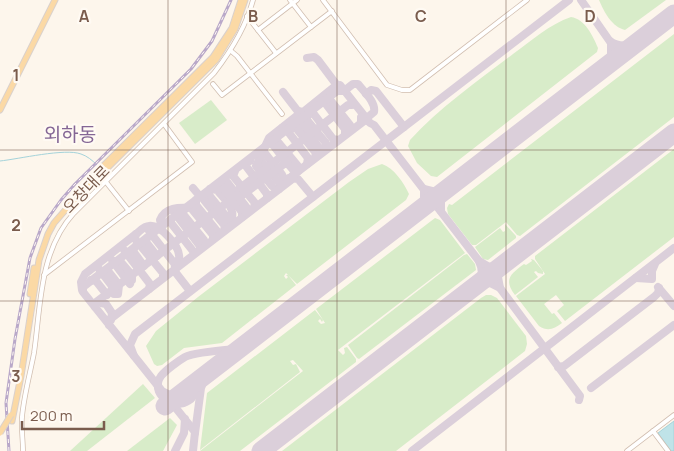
<svg xmlns="http://www.w3.org/2000/svg" width="674" height="451" viewBox="0 0 674 451" font-family="Manrope,'Noto Sans KR',sans-serif">
<rect width="100%" height="100%" fill="#fdf6ec"/>
<!-- green -->
<g fill="#d8ecc9">
<path d="M599,0H666L625,30C612,27 604,12 599,0Z"/>
<path d="M571,17C585,19 593,36 598,48L597,52L437,177L431,176L417,163L408,146L410,140C440,107 478,81 513,54C531,41 550,24 571,17Z"/>
<polygon points="674,34 674,117 520,236 517,235 506,222 476,245 472,245 448,214 447,208 449,204 452,205"/>
<polygon points="211,100 227,120 195,144 179,123"/>
<path d="M674,149V237L565,321L557,311L564,305L556,295L544,304L552,314L554,313L562,323C554,329 548,332 539,326L516,296L545,274L535,259V256Z"/>
<path d="M382,164C394,168 404,183 409,194L406,200L297,284L286,273L284,276L286,279L288,277L286,275H288L296,285L222,343L184,348L162,365L157,366L154,364L146,346L156,331L198,297L349,182L368,169Z"/>
<polygon points="435,218 440,220 465,253 338,350 343,355 345,353 344,348 347,347 356,359 356,362 240,451 200,451 303,371 293,360 290,361 293,365 296,364 300,372 200,450 207,393 315,310 323,320 322,322 320,319 318,321 321,324 325,323 316,309"/>
<polygon points="505,224 516,236 516,238 488,260 483,259 475,247 500,228 503,232 505,231"/>
<polygon points="467,254 475,264 476,270 359,359 357,358 348,345 464,255"/>
<path d="M531,259L534,260L543,271V274L538,273L536,271L534,272L538,277L515,295C503,279 511,274 524,264L526,265L532,261Z"/>
<polygon points="491,295 497,298 526,336 527,344 525,351 396,451 282,451 481,298 486,295"/>
<polygon points="143,384 155,398 87,451 70,451"/>
<polygon points="170,418 177,425 163,451 127,451"/>
</g>
<!-- water -->
<polygon fill="#bfe3e8" stroke="#a5d3da" points="674,421 674,451 671,451 658,433"/>
<g fill="none" stroke-linecap="round" stroke-linejoin="round">
<!-- stream -->
<path stroke="#a5d3da" stroke-width="1" d="M0,161C19,159 65,148 81,154C87,156 92,160 97,165"/>
<!-- taxiway -->
<g stroke="#dbcfda" stroke-width="8">
<polyline points="581,0 611,43 611,58 605,67"/>
<path d="M610,41C618,47 626,47 636,43"/>
<polyline points="307,58 314,57 318,60 339,88"/>
<polyline points="283,92 300,114"/>
<polyline points="366,94 371,90 376,91 404,127"/>
<polyline points="330,100 326,99 326,104 345,129 345,134"/>
<polyline points="331,101 350,125"/>
<polygon points="302,114 326,143 325,149 320,149 311,137 312,133 307,132 298,120 298,115"/>
<polyline points="308,116 309,113 313,113 333,139 338,140"/>
<polyline points="282,128 286,129 308,158 307,164"/>
<polyline points="291,129 291,127 296,128 316,153 315,157"/>
<path d="M264,148V152L271,161L270,165H274C278,170 285,175 283,182"/>
<polyline points="259,154 258,157 280,184 279,189"/>
<polyline points="284,159 273,145 274,141 278,142 298,166 298,171"/>
<polyline points="250,161 247,162 246,166 267,194 267,198"/>
<polyline points="235,171 233,176 255,203 254,207"/>
<polyline points="289,178 298,179 313,197"/>
<path d="M272,186L256,166L269,138L298,115V111L303,112L334,87L340,85L370,123L374,125L479,261C484,272 482,280 474,287"/>
<polyline points="193,188 198,194"/>
<path d="M210,189L217,190C225,200 240,212 228,225"/>
<polyline points="239,189 348,105 352,105"/>
<polyline points="424,189 436,192 448,188"/>
<polyline points="209,191 209,195 230,221 230,226"/>
<polyline points="237,198 237,195 227,182 221,182 221,186 242,212 242,217"/>
<polyline points="196,200 196,205 217,231 217,236"/>
<polyline points="204,200 225,226 224,230"/>
<polyline points="236,200 284,164 288,164 294,171 298,171"/>
<polyline points="184,210 183,214 204,240 205,245"/>
<polyline points="419,210 424,202 424,191"/>
<polyline points="441,211 441,200 448,188"/>
<polyline points="174,212 200,246 200,249"/>
<polyline points="171,219 171,223 193,251"/>
<path d="M162,230L160,220C165,207 179,207 191,208L213,235V239"/>
<polyline points="149,231 174,263"/>
<polyline points="147,238 146,242 157,256"/>
<polyline points="135,247 133,251 144,266"/>
<polyline points="124,250 150,284 149,289"/>
<polyline points="112,260 130,284"/>
<polyline points="116,261 120,261 132,275 132,280"/>
<polyline points="479,261 489,267 502,265"/>
<polyline points="502,265 498,277 500,288 580,396 579,400"/>
<polyline points="99,269 112,286 112,291"/>
<polyline points="104,271 108,271 119,285 118,294 114,294"/>
<polyline points="176,273 190,291"/>
<path d="M163,277V273L135,239L136,234C140,231 144,226 149,226C160,224 178,245 179,255C180,260 178,263 175,266"/>
<polyline points="636,278 652,279 652,271 655,264"/>
<polyline points="91,280 96,281 107,295"/>
<polyline points="476,285 490,283 500,288"/>
<polyline points="658,287 674,306"/>
<polyline points="82,290 81,282 85,274 136,234"/>
<polyline points="101,303 106,304 112,313 111,320"/>
<path d="M95,307L83,292V287L337,91H344L353,84H358C364,92 376,102 374,112L368,117V121L361,117V122"/>
<polyline points="109,325 109,320 291,180 292,176 364,121"/>
<polyline points="134,356 130,345 135,334 569,0"/>
<polyline points="558,367 564,366 654,297 658,293 659,288"/>
<path d="M201,378C195,386 197,396 188,401C173,411 149,393 161,376C166,370 178,361 185,357C195,352 227,350 239,349"/>
<polyline points="591,388 674,325"/>
<polyline points="181,394 172,396 162,391 95,307 95,303 237,195 247,208 247,213"/>
<polyline points="171,402 195,432 193,451"/>
<polyline points="195,433 201,388 207,373"/>
<polyline points="175,451 184,433 185,419"/>
<polyline points="412,451 674,248"/>
</g>
<!-- runway -->
<g stroke="#dbcfda" stroke-width="19">
<polyline points="165,406 674,14"/>
<polyline points="261,451 674,133"/>
</g>
<!-- minor casing -->
<g stroke="#d1beb0" stroke-width="5.5">
<g id="minor">
<polyline points="290,0 311,27"/>
<polyline points="323,0 387,85 402,90 410,90 527,0"/>
<polyline points="247,16 276,53"/>
<polyline points="258,30 297,0"/>
<polyline points="231,51 237,56 282,114"/>
<polyline points="213,84 222,95 332,11"/>
<polyline points="106,182 129,211"/>
<polyline points="44,275 192,162 164,124"/>
<polyline points="653,431 668,451"/>
<path d="M23,451C23,440 21,428 22,417C24,395 30,374 34,353C41,305 39,251 74,213L214,73C231,51 246,27 253,0"/>
<polyline points="627,451 674,415"/>
</g>
</g>
<!-- major casing -->
<g stroke="#dad1cd" stroke-width="7">
<g id="major">
<polyline points="0,110 55,0"/>
<polyline points="89,180 213,57 232,28 241,0"/>
<polyline points="30,294 34,268"/>
<polyline points="12,421 21,376 39,260 48,234 54,223 68,207 216,60 235,29 245,0"/>
</g>
</g>
<!-- minor -->
<use href="#minor" stroke="#fff" stroke-width="4"/>
<!-- major -->
<use href="#major" stroke="#fbd9a5" stroke-width="5"/>
<!-- rail casing -->
<g stroke="#b9a8c9" stroke-width="3">
<polyline id="rail" points="9,451 6,403 15,339 30,258 41,228 61,200 75,184 191,69 212,41 231,0"/>
</g>
<!-- rail -->
<use href="#rail" stroke="#fffaf3" stroke-width="1" stroke-dasharray="4" stroke-linecap="butt"/>
<!-- major-bridge casing -->
<g stroke="#dad1cd" stroke-width="7" stroke-linecap="butt">
<polyline id="major-bridge" points="0,433 11,415"/>
</g>
<!-- major-bridge -->
<use href="#major-bridge" stroke="#fbd9a5" stroke-width="5"/>
</g>
<!-- grid -->
<path fill="none" stroke="#7a5c4d" stroke-width="1" stroke-opacity="0.55" d="M168,0V451M337,0V451M506,0V451M0,150H674M0,301H674"/>
<g text-anchor="middle" dominant-baseline="central" stroke-width="4.5" stroke-linejoin="round" paint-order="stroke">
<!-- street labels -->
<g font-size="16" fill="#7a5c4d" stroke="#fffaf3">
<text transform="translate(86 189) rotate(-46)">오창대로</text>
</g>
<!-- quarter labels -->
<g font-size="19" fill="#846695" stroke="#fffaf3">
<text x="70" y="134">외하동</text>
</g>
</g>
<g font-size="16" text-anchor="middle" font-weight="bold" fill="#7a5c4d" stroke="#fffaf3" stroke-width="4.5" stroke-linejoin="round" paint-order="stroke">
<text x="84" y="22">A</text>
<text x="253" y="22">B</text>
<text x="421" y="22">C</text>
<text x="590" y="22">D</text>
<text x="16" y="81">1</text>
<text x="16" y="231">2</text>
<text x="16" y="382">3</text>
</g>
<!-- scale -->
<path d="M22 421v8h82v-8" fill="none" stroke="#7a5c4d" stroke-width="2.5"/>
<text x="30" y="421" font-size="15" fill="#7a5c4d" stroke="#fffaf3" stroke-width="4" paint-order="stroke">200 m</text>
</svg>
